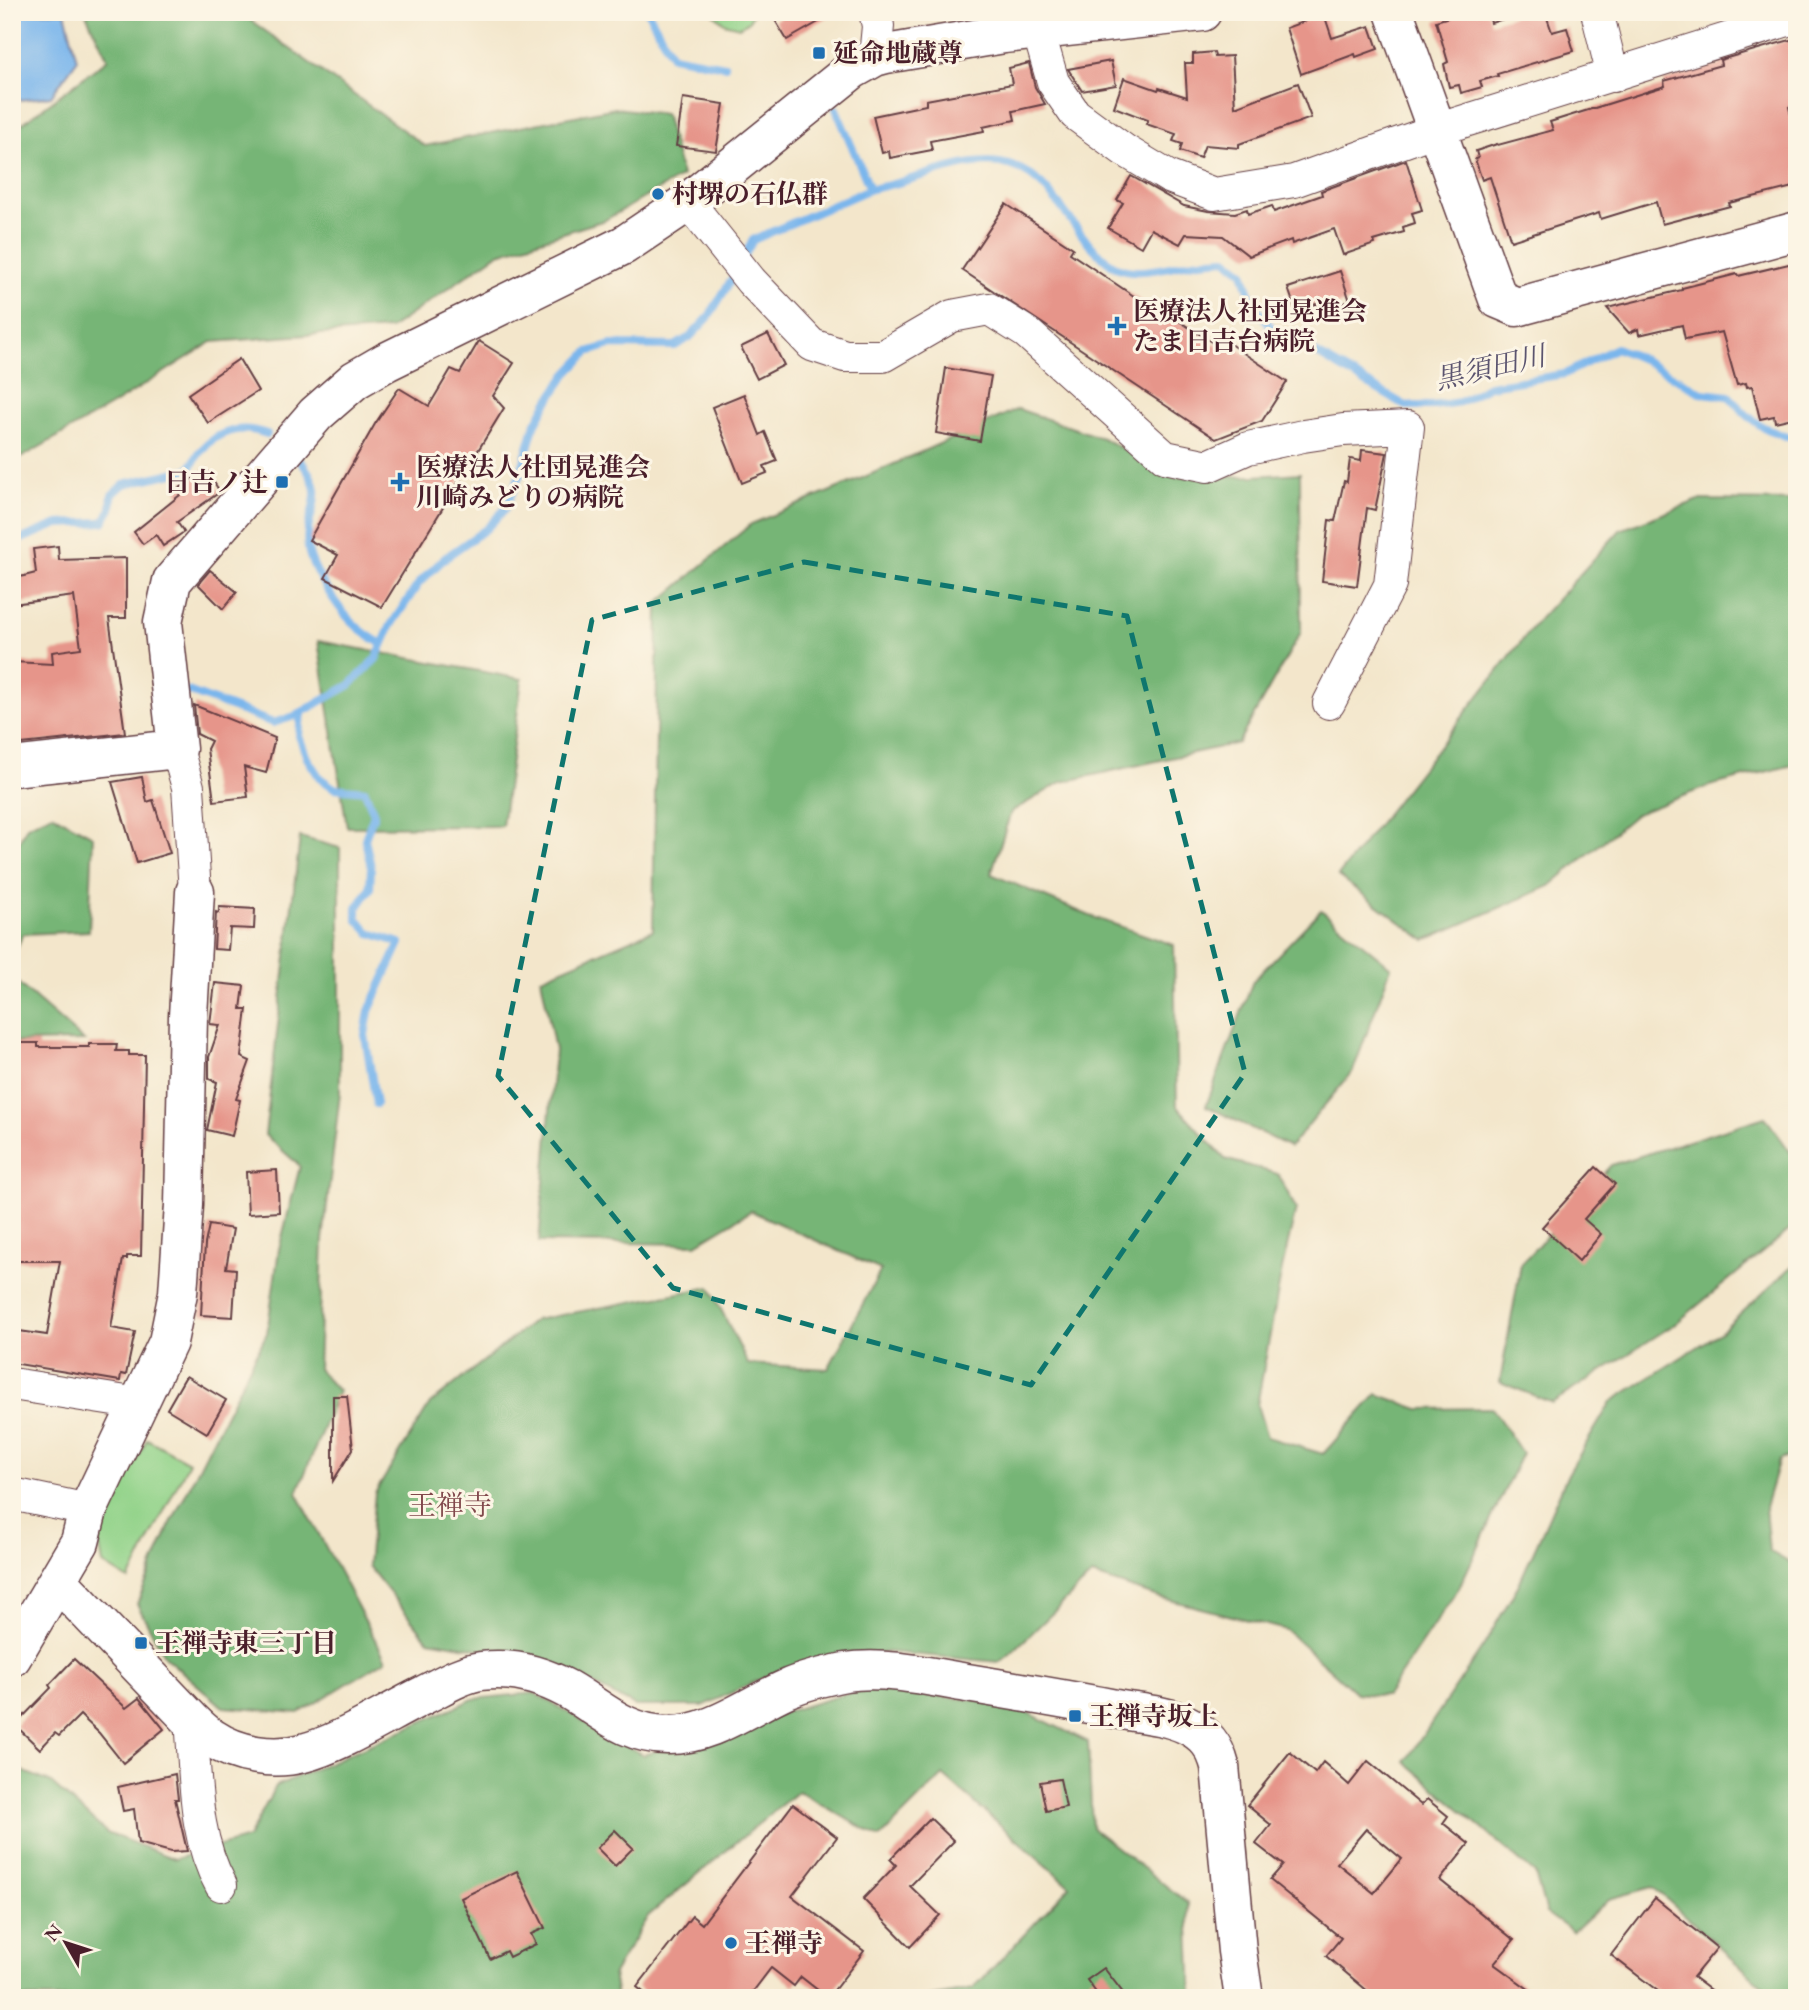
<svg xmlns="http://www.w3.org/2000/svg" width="1809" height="2010" viewBox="0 0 1809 2010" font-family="'EB Garamond','Noto Serif JP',serif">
<rect width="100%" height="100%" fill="#fcf5e5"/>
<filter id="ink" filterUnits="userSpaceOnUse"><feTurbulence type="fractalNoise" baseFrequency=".0143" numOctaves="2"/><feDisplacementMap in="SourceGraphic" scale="14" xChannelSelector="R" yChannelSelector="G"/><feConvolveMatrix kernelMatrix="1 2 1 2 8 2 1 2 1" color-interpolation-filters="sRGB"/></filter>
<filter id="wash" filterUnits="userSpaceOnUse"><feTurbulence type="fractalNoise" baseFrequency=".00686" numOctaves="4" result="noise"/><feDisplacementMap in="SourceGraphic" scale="28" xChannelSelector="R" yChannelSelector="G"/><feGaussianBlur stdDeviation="1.57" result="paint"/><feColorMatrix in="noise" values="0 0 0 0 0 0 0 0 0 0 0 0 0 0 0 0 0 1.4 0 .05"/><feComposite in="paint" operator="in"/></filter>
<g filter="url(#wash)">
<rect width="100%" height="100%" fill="#f3e6cb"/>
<!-- green -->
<g fill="#93d38a" stroke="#6e795a" stroke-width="2">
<polygon points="712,12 754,12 748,22 739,27 724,23"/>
<polygon points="147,1439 189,1462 129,1580 103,1564 98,1537"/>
</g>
<!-- forest -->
<g fill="#76b576" stroke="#606a50" stroke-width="2">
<polygon points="85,12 239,12 425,146 615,108 665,114 682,176 605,220 499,253 390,329 212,342 114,404 12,463 12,126 23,123 108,59"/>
<polygon points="1018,409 1102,438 1176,477 1254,476 1300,473 1301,632 1238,743 1062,782 1011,812 991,874 1090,916 1174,945 1177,1106 1225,1159 1278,1174 1296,1209 1282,1269 1257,1405 1267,1437 1323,1454 1377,1394 1419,1409 1492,1408 1522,1453 1460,1586 1386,1696 1356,1693 1286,1630 1158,1597 1092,1575 1008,1656 999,1662 888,1652 787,1667 703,1706 635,1706 547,1661 428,1640 368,1566 375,1493 430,1404 535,1320 710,1287 748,1364 828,1369 881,1270 751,1211 696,1244 539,1242 555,1050 541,978 653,930 658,603 751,524 860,479"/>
<polygon points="1699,500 1797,501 1797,764 1709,786 1636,814 1550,886 1425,940 1338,876 1535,624 1620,530"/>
<polygon points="318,641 522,679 502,826 347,827"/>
<polygon points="52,814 93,836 89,931 23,934 12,958 12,855 27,826"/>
<polygon points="300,837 340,848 340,1093 323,1240 318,1369 338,1391 297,1493 386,1660 299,1713 223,1707 165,1657 137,1604 169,1527 267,1333 279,1249 300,1166 265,1135"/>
<polygon points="1321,910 1391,967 1353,1071 1290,1147 1206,1106 1253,981"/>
<polygon points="12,978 84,1041 12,1042"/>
<polygon points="1765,1117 1797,1161 1797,1224 1675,1324 1552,1403 1500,1382 1521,1264 1611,1165"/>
<polygon points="1797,1262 1797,1454 1779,1460 1765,1507 1769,1551 1797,1567 1797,1998 1776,1998 1653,1887 1609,1899 1573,1932 1546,1913 1535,1874 1405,1762 1484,1645 1519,1584 1568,1474 1611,1402 1721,1332"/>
<polygon points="865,1688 1010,1704 1088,1742 1092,1828 1188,1903 1192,1994 1195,1998 924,1998 973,1989 1070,1886 943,1775 880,1838 798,1791 648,1916 613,1974 617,1998 12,1998 12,1767 50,1782 107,1833 175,1859 248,1838 276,1786 473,1699 534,1693 643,1755"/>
</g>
<!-- water -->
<polygon fill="#7ab6ec" stroke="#626a8c" stroke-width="2" points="12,12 65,12 77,60 51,96 12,101"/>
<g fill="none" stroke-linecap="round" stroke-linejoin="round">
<!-- stream -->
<g stroke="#7ab6ec" stroke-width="8">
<polyline points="648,12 672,56 725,66"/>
<polyline points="836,109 870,189"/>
<path d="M742,260L753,240L870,189C913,183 956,158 1000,163C1050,170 1068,229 1103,257C1107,260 1111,265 1116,267C1138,277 1171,266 1194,262C1204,260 1215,260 1226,259L1243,272L1253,303L1271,327L1406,406H1433L1460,402L1489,386L1565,374L1616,348L1642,359L1702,393L1729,396C1753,424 1762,429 1797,440"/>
<path d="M298,458C333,498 303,508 308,548C311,569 337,607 352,622C361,631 371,638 382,644"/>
<path d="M12,543L58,524L103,522L111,509L112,495L124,484L190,469C205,437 232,421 267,434"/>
<polyline points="188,691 273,723 295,716 350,685 376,659 391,625 419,583 446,557 486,529 505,509 520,475 534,427 547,403 567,374 588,352 611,345 675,346 690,337 708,318 736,272"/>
<polyline points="301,713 299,736 307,758 320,778 334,788 365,791 374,814 365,839 371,867 370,889 357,908 357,919 370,933 400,943 369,1011 365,1035 376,1104"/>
</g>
</g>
<g id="blocks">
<!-- building -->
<g fill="#e6958a" fill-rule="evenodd">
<polygon points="788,12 836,12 787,40 775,20"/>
<polygon points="1465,12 1488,12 1491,23 1525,12 1545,12 1552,32 1567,28 1574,51 1497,74 1498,76 1480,81 1482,87 1461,93 1459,85 1449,87 1444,64 1448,62 1436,21"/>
<polygon points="1324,14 1332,38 1370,26 1378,49 1356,57 1355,54 1301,74 1286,28"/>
<polygon points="1797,38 1797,105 1789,107 1797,140 1797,186 1729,203 1730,206 1662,224 1656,202 1601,219 1599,213 1511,241 1490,177 1482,180 1475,159 1478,158 1476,151 1497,144 1498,145 1553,130 1550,122 1665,86 1664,81 1721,65 1720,60"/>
<polygon points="1214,52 1215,57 1232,56 1235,107 1298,83 1311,118 1239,144 1239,148 1205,145 1200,158 1180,151 1182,144 1173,141 1176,134 1146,124 1148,120 1114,107 1124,78 1158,90 1159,88 1187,97 1185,63 1193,63 1193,54"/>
<polygon points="1111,61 1116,85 1082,91 1068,69"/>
<polygon points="1029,63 1035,87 1045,104 1013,111 1015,120 983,127 984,131 930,141 932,150 890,158 889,151 882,153 873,116 926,105 926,100 1012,84 1009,68"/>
<polygon points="683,98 724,104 716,151 676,146"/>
<polygon points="1406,160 1422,210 1412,213 1415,223 1403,227 1404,232 1374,241 1375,244 1343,255 1334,229 1292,244 1291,240 1249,256 1223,236 1186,234 1180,244 1151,229 1141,247 1108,228 1123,203 1117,200 1131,176 1184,206 1208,211 1235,213 1247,209 1248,214 1272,206 1274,212 1322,195 1321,191"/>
<polygon points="1006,204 1073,248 1070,253 1162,315 1165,312 1216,345 1221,338 1287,382 1262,421 1216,439 962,270"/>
<polygon points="1797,262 1797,417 1775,422 1774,416 1760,419 1752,386 1747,387 1746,383 1737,385 1722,332 1685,339 1682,325 1639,335 1638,329 1629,333 1607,308 1682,290 1682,288 1737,274 1738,276"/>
<polygon points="1340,271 1350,301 1319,311 1316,304 1296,311 1288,288"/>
<polygon points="768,334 784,365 757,379 741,347"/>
<polygon points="479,341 514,363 493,396 504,408 382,607 325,578 338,555 309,540 375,424 399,388 429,406 451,369 460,373"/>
<polygon points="239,359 258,391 208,423 188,394"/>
<polygon points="946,368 991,376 980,441 936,433"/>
<polygon points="744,394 760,435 765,432 777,461 764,466 767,473 742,483 712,407"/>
<polygon points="1362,450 1387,453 1375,510 1367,508 1357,586 1322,581 1329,520 1335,521 1344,481 1347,482 1350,459 1361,461"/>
<polygon points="206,469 220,492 177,522 184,532 163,546 156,535 143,544 134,532 180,495 177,490"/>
<polygon points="58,546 59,560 126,558 126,618 109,618 125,733 12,745 12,662 53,664 52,652 81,648 74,596 12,604 12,579 36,573 33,549"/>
<polygon points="210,570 237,592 223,609 198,584"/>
<polygon points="194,705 275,738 266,773 244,767 248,797 214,801 207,749 211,741 197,734"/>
<polygon points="142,777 147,802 153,800 170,853 137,863 112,782"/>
<polygon points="219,907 255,909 254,929 230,928 228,950 214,949 216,912 219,913"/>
<polygon points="215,983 244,986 241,1009 247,1009 241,1057 250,1061 236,1099 240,1100 232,1136 207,1130 217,1082 209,1079 209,1057 220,1025 210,1024"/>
<polygon points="12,1043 38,1043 38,1047 89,1047 89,1044 117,1044 116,1051 129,1051 129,1055 145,1055 141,1256 127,1256 127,1259 123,1259 111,1328 135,1332 126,1375 121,1374 120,1381 12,1363 12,1330 47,1335 60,1261 12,1261"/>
<polygon points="1596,1167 1615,1184 1584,1219 1601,1234 1579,1261 1542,1227"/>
<polygon points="277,1170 279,1212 248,1214 246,1172"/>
<polygon points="209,1225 233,1229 226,1268 236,1269 233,1317 201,1315 205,1244"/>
<polygon points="186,1376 226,1400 207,1433 167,1409"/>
<polygon points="333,1396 347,1396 353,1449 333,1481"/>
<polygon points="74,1659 126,1708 139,1698 164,1729 123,1763 99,1733 80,1715 59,1736 55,1733 40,1749 15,1725 51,1688 49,1685"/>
<path d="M1290,1752L1315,1773L1323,1762L1349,1785L1368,1761L1421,1805L1427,1799L1448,1816L1443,1823L1469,1844L1440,1880L1514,1940L1494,1964L1541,1998H1376L1326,1956L1341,1938L1270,1880L1283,1865L1256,1844L1271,1825L1247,1805ZM1366,1829L1402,1859L1374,1893L1337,1863Z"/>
<polygon points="175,1774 178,1799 175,1799 187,1851 171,1852 138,1843 134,1809 123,1811 118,1787"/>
<polygon points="1060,1779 1066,1807 1046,1811 1040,1782"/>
<polygon points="793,1804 837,1837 792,1896 864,1951 828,1998 801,1977 794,1986 771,1968 748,1998 651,1998 637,1987 692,1916 702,1924"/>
<polygon points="930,1818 954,1841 910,1886 940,1915 910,1947 863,1899 896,1865 890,1859"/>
<polygon points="615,1830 633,1848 615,1866 597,1848"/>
<polygon points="517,1871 545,1928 531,1934 536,1944 509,1957 506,1951 490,1959 461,1898"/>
<polygon points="1655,1898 1717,1948 1693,1977 1721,1998 1667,1998 1611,1955"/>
<polygon points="1104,1968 1127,1998 1100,1998 1087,1980"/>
</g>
</g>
</g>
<g filter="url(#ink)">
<use href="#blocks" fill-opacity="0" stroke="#633d43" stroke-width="2"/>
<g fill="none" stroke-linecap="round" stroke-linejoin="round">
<!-- street casing -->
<g stroke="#633d43" stroke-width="34">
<g id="street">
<polyline points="875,12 878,26 875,57"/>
<polyline points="1597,12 1613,76"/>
<polyline points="1038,30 1053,82 1075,114 1124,150 1169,177 1214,194 1294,181 1436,130 1797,17"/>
<polyline points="688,202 751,281 812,345 845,356 883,356 952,316 989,309 1027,333 1165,457 1208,466 1248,448 1303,436 1343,430 1408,427 1390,585 1329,703"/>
<polyline points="177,749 188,787 195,892"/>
<polyline points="12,1384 139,1404"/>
<polyline points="12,1494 88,1510"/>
<path d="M191,1720C196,1776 193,1835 221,1885"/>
</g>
</g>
<!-- secondary casing -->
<g stroke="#633d43" stroke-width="41">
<g id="secondary">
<polyline points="1394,12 1498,299 1517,307 1797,231"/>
<polyline points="12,767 177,749 163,622 172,581 316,414 355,380 386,362 624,245 688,202 852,70 875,57 886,54 1004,34 1202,12"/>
<path d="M58,1581L191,1720C197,1726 204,1733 212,1738C237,1755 274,1761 303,1753C340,1744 389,1712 424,1695C442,1686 461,1674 481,1671C511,1667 541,1675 567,1689C602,1709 624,1734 667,1735C710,1736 748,1706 786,1689C804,1681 825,1676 845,1672C885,1666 927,1676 967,1683C1015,1691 1063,1699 1110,1708C1134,1713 1165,1714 1187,1725C1206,1734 1215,1747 1220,1766L1237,1951L1244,1998"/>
<polyline points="12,1657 80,1542 88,1510 168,1342 178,1293 184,1205 188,1016 195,892"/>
</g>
</g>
<!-- street -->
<use href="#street" stroke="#fff" stroke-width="32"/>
<!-- secondary -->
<use href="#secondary" stroke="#fff" stroke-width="38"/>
</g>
</g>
<!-- marked area -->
<path fill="none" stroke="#0f766e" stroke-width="5" stroke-dasharray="14 9" stroke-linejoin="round" d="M804,562L1127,616L1245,1073L1031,1385L673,1288L498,1076L592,620Z"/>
<!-- markers -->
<g fill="#1f6fb2" stroke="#fcf5e5" stroke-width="2.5">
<rect x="812" y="46" width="14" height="14" rx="3.5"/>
<circle cx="658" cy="194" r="7"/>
<path d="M1113.5 315.5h7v7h7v7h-7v7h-7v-7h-7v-7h7z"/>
<rect x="275" y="475" width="14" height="14" rx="3.5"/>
<path d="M396.5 471.5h7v7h7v7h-7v7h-7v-7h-7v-7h7z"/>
<rect x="134" y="1636" width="14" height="14" rx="3.5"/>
<rect x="1068" y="1709" width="14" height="14" rx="3.5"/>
<circle cx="731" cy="1943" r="7"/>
</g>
<g text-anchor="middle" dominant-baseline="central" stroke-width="6" stroke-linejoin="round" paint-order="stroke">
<!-- poi labels -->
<g font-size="26" font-weight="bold" fill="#4a1f2b" stroke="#fcf5e5" text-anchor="start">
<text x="833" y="53">延命地蔵尊</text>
<text x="672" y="194">村堺の石仏群</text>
<text x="1133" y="311">医療法人社団晃進会<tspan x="1133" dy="30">たま日吉台病院</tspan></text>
<text x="416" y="467">医療法人社団晃進会<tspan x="416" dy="30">川崎みどりの病院</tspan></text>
<text x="268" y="482" text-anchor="end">日吉ノ辻</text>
<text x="155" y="1643">王禅寺東三丁目</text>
<text x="1089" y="1716">王禅寺坂上</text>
<text x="745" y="1943">王禅寺</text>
</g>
<!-- water labels -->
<g font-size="28" font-style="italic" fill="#5b546f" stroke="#fcf5e5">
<text transform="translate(1490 367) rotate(-13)">黒須田川</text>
</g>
<!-- neighbourhood labels -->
<g font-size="28" fill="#81484c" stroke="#fcf5e5">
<text x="450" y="1505">王禅寺</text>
</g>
</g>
<!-- margin -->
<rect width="1809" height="2010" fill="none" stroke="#fcf5e5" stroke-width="42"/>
<!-- north arrow -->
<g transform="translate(66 1943) rotate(309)" stroke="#fcf5e5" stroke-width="5" paint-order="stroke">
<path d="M0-5L12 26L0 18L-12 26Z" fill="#4a1f2b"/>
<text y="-10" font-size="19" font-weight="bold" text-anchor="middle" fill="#4a1f2b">N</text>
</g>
</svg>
